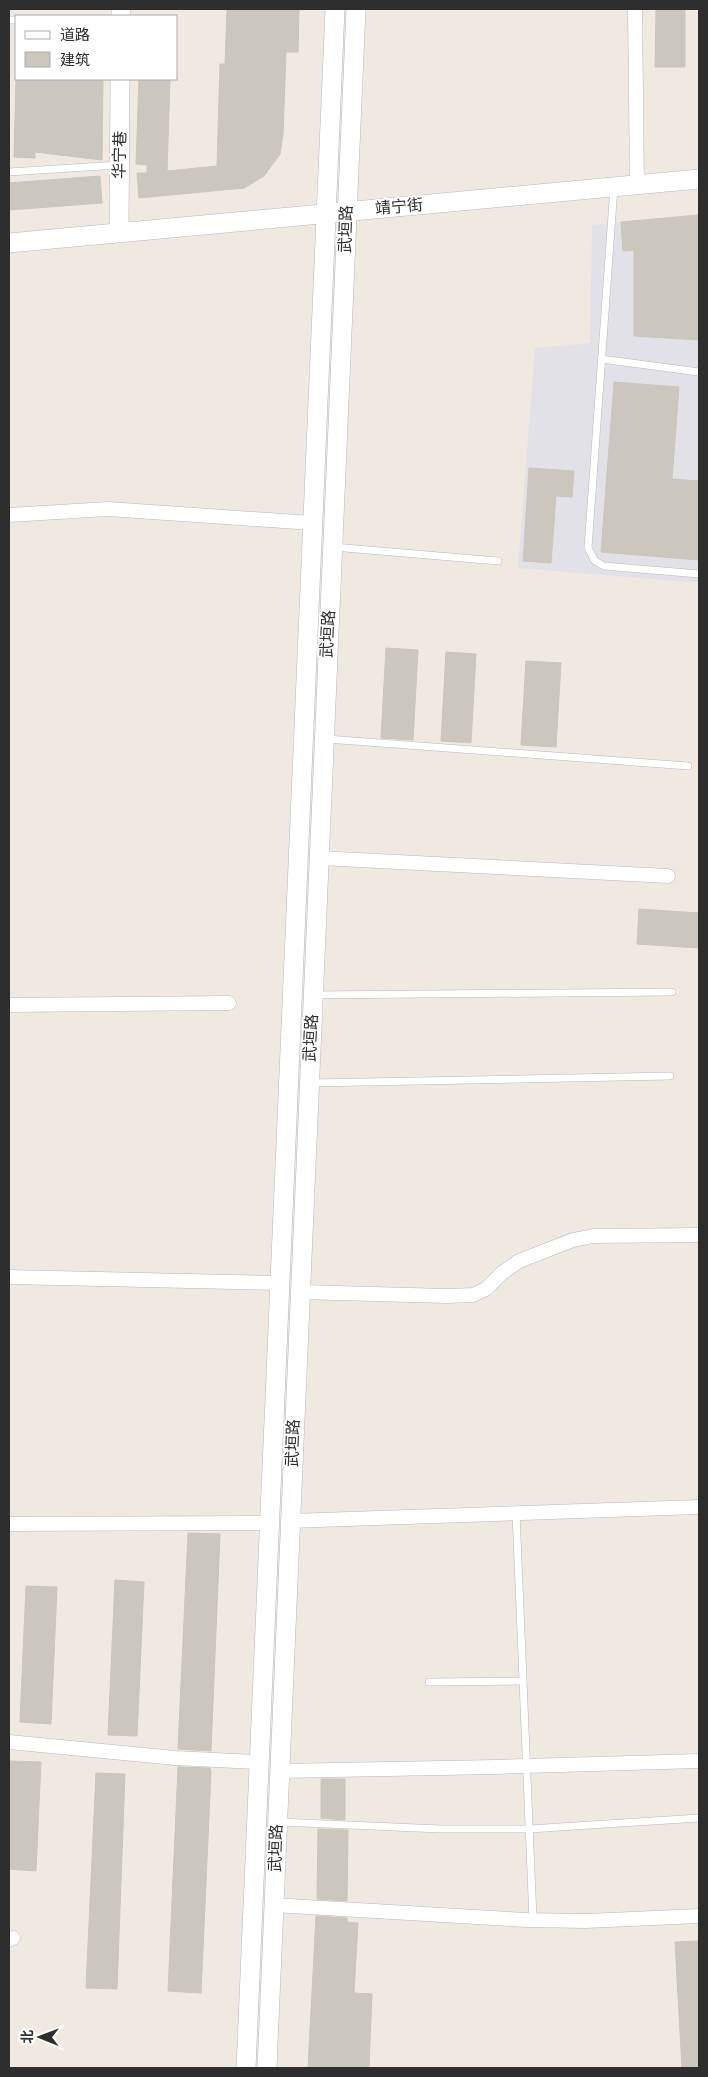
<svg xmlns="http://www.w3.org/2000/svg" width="708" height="2077" viewBox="0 0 708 2077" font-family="'Nunito Sans','Noto Sans SC',sans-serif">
<rect width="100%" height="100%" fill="#efe9e1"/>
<!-- industrial -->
<polygon fill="#e3e1e8" points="699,214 699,583 518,568 535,348 590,343 592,225"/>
<!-- building -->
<g fill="#cbc7bf" stroke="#cbc5ba">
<polygon points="227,9 299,9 298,52 286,52 283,134 280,154 264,176 244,188 139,198 137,173 147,173 147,165 136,164 139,79 170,79 167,171 217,166 220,64 225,64"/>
<polygon points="656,9 685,9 685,67 655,67"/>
<polygon points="16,79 103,79 102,160 35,152 35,158 14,157"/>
<polygon points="100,176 102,203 9,210 9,183"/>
<polygon points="699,215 699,340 634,336 634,250 623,251 621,222"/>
<polygon points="614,382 679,387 672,479 699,481 699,560 601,552"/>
<polygon points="529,468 574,471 572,497 556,496 551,563 523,561"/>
<polygon points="386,648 418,650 413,740 381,738"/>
<polygon points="446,652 476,654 471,743 441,741"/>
<polygon points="526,661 561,663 556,747 521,745"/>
<polygon points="639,909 699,913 699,948 637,944"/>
<polygon points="188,1533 220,1534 211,1751 178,1749"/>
<polygon points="115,1580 144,1582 137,1736 108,1735"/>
<polygon points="26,1586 57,1587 51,1724 20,1722"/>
<polygon points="10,1761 41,1762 36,1871 9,1869"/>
<polygon points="178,1767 210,1768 211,1772 201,1993 168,1991"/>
<polygon points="96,1773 125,1774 117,1989 86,1988"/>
<polygon points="321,1779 345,1779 345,1820 321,1818"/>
<polygon points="318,1829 348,1830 347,1901 317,1899"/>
<polygon points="316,1916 347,1918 347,1922 358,1923 354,1993 372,1994 369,2068 308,2068"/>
<polygon points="699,1941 699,2068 682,2068 675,1942"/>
</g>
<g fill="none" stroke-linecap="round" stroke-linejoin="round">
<!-- lane casing -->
<g stroke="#b4b7c1" stroke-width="8">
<g id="lane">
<polyline points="9,20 16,20"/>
<polyline points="9,172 118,165"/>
<polyline points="614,187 588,548 595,561 604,566 699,574"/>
<polyline points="601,359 699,372"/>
<polyline points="333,547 498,561"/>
<polyline points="327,739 688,766"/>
<polyline points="315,995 672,992"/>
<polyline points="312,1083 670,1076"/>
<polyline points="516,1513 533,1920"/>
<polyline points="429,1682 523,1681"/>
<polyline points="280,1822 440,1829 529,1829 699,1818"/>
</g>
</g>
<!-- street casing -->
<g stroke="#b4b7c1" stroke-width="15">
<g id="street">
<polyline points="635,9 637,185"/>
<polyline points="9,515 108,509 312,523"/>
<polyline points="319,858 668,876"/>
<polyline points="9,1005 229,1003"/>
<polyline points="9,1277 279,1283"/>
<polyline points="300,1292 447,1296 473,1295 486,1289 502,1273 519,1261 573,1240 593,1236 699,1235"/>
<polyline points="290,1521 699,1507"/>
<polyline points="9,1524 269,1523"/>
<polyline points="9,1742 175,1758 258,1762"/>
<polyline points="279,1771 495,1767 699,1761"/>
<polyline points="273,1905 526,1920 586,1921 699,1916"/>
<polyline points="9,1940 13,1938"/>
</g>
</g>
<!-- secondary casing -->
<g stroke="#b4b7c1" stroke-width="20">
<g id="secondary">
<polyline points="121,16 121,9"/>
<polyline points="119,232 120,79"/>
<polyline points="9,243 699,179"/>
<polyline points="246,2068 335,9"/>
<polyline points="267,2068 356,9"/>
</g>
</g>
<!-- lane -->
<use href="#lane" stroke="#fff" stroke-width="7"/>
<!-- street -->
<use href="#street" stroke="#fff" stroke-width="14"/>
<!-- secondary -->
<use href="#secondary" stroke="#fff" stroke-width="19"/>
</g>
<g text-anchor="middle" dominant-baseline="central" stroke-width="4" stroke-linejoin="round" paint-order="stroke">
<!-- street labels -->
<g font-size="16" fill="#2e2e2e" stroke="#fff">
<text transform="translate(120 155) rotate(-89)">华宁巷</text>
<text transform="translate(399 207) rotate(-5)">靖宁街</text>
<text transform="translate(346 229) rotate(-88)">武垣路</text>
<text transform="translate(328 634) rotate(-87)">武垣路</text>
<text transform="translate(311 1038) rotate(-87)">武垣路</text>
<text transform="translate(293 1443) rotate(-88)">武垣路</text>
<text transform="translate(276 1848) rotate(-88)">武垣路</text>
</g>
</g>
<!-- border -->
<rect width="708" height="2077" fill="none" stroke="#2e2e2e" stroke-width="20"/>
<!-- legend -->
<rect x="15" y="15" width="162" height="65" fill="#ffffff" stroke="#ababab"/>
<rect x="25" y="31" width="25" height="8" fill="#ffffff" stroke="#ababab"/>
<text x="60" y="40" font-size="15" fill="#2e2e2e">道路</text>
<rect x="25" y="52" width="25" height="15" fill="#cbc7bf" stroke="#ababab"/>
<text x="60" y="65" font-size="15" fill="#2e2e2e">建筑</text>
<!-- north arrow -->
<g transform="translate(40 2037) rotate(271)" stroke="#ffffff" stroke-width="4" paint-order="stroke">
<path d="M0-4L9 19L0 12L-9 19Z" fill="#2e2e2e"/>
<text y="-8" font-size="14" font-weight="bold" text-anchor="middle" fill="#2e2e2e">北</text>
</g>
</svg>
